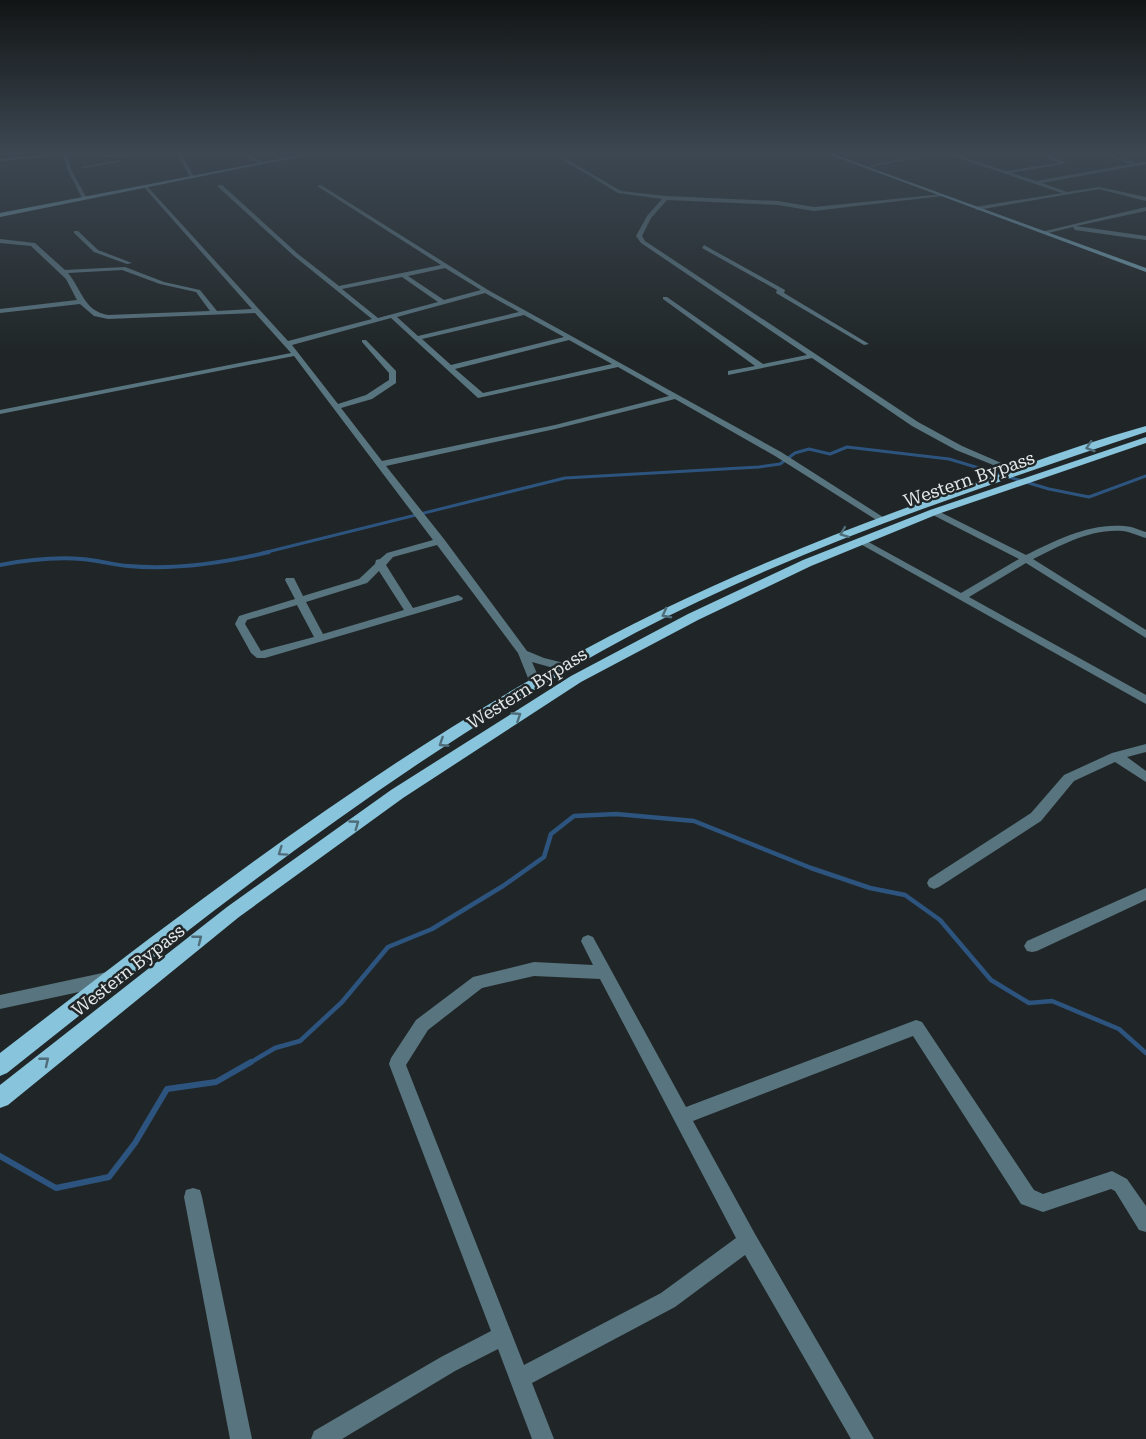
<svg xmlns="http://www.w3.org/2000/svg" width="1146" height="1439" viewBox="0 0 1146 1439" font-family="'Roboto Serif',serif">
<rect width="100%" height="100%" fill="#202627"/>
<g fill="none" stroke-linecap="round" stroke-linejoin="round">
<!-- stream-far3 -->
<polyline stroke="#2d547e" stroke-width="3" points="263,553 565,478 759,467 780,464 795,453 809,449 830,454 847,447 949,459 1049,489 1089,497 1146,476"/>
<!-- stream-far2 -->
<path stroke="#2d547e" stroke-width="4" d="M0,565C26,560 56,557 82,559C98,560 113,565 128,566C174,570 224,563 269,552"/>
<!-- stream-far1 -->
<polyline stroke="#2d547e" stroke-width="4.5" points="248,1064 275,1048 300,1041 342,1002 388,947 432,929 503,886 544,857 551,834 574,816 616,814 694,821 811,868 870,888 905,895 940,920 991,980 1029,1003 1052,1001 1119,1029 1146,1053"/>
<!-- stream -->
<polyline stroke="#2d547e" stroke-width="6" points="0,1156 56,1188 109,1177 135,1143 167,1089 216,1082 251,1062"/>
<!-- street -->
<g fill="#58747f" fill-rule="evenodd">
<polygon points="63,153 74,153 68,155 71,169 87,199 82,198 67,169 63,155 0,161 0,159"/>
<polygon points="177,153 181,153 194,177 190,177"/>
<polygon points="237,153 242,153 263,162 259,163"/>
<polygon points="552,153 556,153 621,191 666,196 778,201 814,207 944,194 942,196 814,211 778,205 667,200 651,218 642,236 645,241 918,422 962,446 1020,471 1013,473 956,450 912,426 812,358 728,375 728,371 755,366 663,299 663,297 667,297 763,364 807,355 641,243 636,236 647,216 662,199 618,193"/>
<polygon points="931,153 937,153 866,168 864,167"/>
<polygon points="944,153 949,153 1006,171 1059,163 1037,153 1042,153 1067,163 1011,173 1036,181 1131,164 1100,153 1136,163 1146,162 1146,164 1042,183 1067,192 1099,187 1146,197 1146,201 1099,189 977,210 975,207 1062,193"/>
<polygon points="104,155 148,155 150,156 102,157"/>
<polygon points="121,160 119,162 83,168 81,167"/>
<path d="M142,185H146L288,341L372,319L294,256L218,187V185H222L298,254L339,286L441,265L317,186L321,185L488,290L781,452L886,519L884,521H878L775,456L675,399L555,429L386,466L444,539L527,651L544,658L568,664L570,667L568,670L564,671L532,662L542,685L540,688H532L518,653L437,545L393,557L386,565L413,608L458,595L463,598L462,600L265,658H257L251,653L235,624L239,616L295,599L285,580L286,578H294L303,596L359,579L375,564L376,560L380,559L387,553L433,540L294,356L0,414V410L291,353L255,313L108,319L94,316L80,304L0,313V309L77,300L66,279L31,246L0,243V239L35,243L65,270L125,267L164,282L200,290L217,311L252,309ZM445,268L481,290L444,300L408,276ZM122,270L160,284L196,292L210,311L108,315C84,311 82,290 68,273ZM402,277L438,302L378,318L342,289ZM485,293L519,312L418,336L397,317ZM524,315L564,337L451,365L422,339ZM391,318L478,398L618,367L669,396L555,425L382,461L341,408L372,399L396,383V371L366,340H362V342L389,373V380L366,395L338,404L292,345ZM569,340L612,364L483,393L455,369ZM379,571L404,610L323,634L306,602L367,583ZM297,605L314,637L261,651L245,624L247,620Z"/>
<polygon points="1146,207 1146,211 1076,226 1146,236 1146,240 1075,230 1073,227 1044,234 1041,232"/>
<polygon points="74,231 78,231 98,250 132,263 127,264 94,252 74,233"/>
<polygon points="704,245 785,290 784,293 869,344 864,345 776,293 777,290 702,248"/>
<path d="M934,509L1026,555C1056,540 1089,523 1124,526C1131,526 1139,530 1146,532V538C1139,536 1131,532 1123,531C1092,528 1061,545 1033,559L1146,630V638L1026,563L969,597L1146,695V704L855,541L860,538L863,539L961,593L1019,559L931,514L929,512Z"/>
<polygon points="1146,744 1146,752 1127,757 1146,771 1146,782 1115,762 1074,781 1041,821 939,887 934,889 929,887 927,883 929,879 1031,813 1064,775 1112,753"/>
<polygon points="1146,888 1146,900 1037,951 1032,952 1027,951 1024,946 1027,941"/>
<path d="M588,935L593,937L686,1107L916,1020L922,1022L1034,1190L1043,1194L1112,1171L1127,1179L1146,1206V1232L1139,1230L1115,1191L1111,1189L1043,1212L1021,1204L913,1036L693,1121L755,1234L874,1439H851L745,1255L675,1307L532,1383L554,1439H532L498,1349L455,1371L342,1439H311L314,1431L441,1357L491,1331L389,1064L391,1058L416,1020L473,977L534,962L593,965L581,941L583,937ZM534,976L600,979L736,1238L661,1293L524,1365L406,1065L428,1030L482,988Z"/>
<polygon points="107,972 112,974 115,979 112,984 107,986 0,1009 0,995"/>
<polygon points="193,1188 200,1190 202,1197 252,1439 230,1439 184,1197 186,1190"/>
</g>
<!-- secondary -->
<g fill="#73a1b3" fill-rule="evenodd">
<polygon points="311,153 317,153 0,217 0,213"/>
<polygon points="825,153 830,153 1146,268 1146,272"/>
</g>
<!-- primary -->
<g fill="#88c4db" fill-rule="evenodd">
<path d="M1146,426V432C973,490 797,548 635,633C409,753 207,914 7,1073L0,1076V1053C179,915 360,775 558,664C687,591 825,536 964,487C1024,465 1085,443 1146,426Z"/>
<polygon points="1146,437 1146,443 938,514 811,566 698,620 581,682 403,798 239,917 8,1105 0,1108 0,1085 227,907 391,790 571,676 688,614 803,560 930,510"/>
</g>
</g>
<!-- one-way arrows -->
<defs><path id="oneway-chevron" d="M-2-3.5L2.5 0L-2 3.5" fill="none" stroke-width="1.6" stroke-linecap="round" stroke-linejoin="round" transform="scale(1.5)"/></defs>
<g stroke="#4f6d78">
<use href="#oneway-chevron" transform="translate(1090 447) rotate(162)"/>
<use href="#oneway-chevron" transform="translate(844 533) rotate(159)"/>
<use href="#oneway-chevron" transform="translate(666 614) rotate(152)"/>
<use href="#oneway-chevron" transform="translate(517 716) rotate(-33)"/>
<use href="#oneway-chevron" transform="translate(443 743) rotate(147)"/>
<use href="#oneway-chevron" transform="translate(355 824) rotate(-36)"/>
<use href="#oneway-chevron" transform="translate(282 852) rotate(145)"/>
<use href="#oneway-chevron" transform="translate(198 939) rotate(-38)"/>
<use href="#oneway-chevron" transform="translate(45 1061) rotate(-39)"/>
</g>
<!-- sky -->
<linearGradient id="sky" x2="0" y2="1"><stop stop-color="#121515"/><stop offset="0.43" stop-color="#3c4752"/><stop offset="1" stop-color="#3c4752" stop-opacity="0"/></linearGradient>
<rect width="1146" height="354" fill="url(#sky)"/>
<g text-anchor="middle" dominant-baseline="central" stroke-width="5" stroke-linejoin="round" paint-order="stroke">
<!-- street labels -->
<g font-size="18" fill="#e2e7e7" stroke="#202627">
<text transform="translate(969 479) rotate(-19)">Western Bypass</text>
<text transform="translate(527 688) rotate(-32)">Western Bypass</text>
<text transform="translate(128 970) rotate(-38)">Western Bypass</text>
</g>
</g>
</svg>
